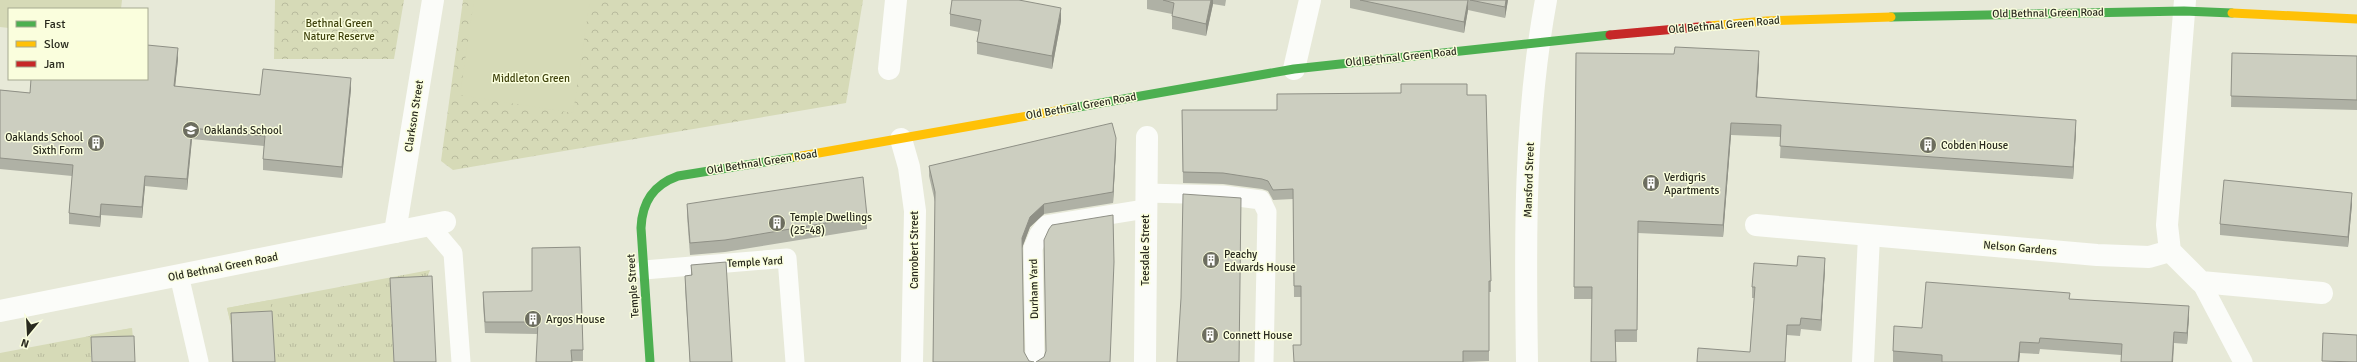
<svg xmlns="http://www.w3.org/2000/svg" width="2357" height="362" viewBox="0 0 2357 362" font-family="Signika,sans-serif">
<defs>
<pattern id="grass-tufts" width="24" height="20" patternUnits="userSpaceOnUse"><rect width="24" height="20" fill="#d6dab7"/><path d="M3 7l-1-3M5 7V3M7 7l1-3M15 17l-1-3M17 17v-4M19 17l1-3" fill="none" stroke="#b8bb9d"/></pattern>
<pattern id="park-crowns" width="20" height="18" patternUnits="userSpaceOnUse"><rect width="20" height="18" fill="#d6dab7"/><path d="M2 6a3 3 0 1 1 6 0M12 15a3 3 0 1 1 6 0" fill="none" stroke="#b8bb9d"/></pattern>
</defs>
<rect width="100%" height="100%" fill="#e7e9d8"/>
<!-- grass -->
<g fill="url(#grass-tufts)">
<polygon points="430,270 394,362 274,362 272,323 231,325 227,308"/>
<polygon points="132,328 91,349 91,362 0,362 0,353"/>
</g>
<!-- park -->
<g fill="url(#park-crowns)">
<polygon points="275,0 404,0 394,59 274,59"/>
<polygon points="463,0 863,0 846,103 453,170 441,161"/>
</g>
<!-- garden -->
<g fill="#d6dab7">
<polygon points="0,0 122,0 121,9 9,9 9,28 0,27"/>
<polygon points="474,0 590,0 573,113 460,95"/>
<polygon points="270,300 272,323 231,325 227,308"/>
<polygon points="132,328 134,348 91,349 90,335"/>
</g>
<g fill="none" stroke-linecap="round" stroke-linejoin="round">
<!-- lane -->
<g stroke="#fbfcf9" stroke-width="19">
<polyline points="1146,193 1223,195 1261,200 1267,212 1264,362"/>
<polyline points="430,226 453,253 461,362"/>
<polyline points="644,270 787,258 795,362"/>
<polyline points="179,275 199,362"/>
<polyline points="2201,282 2243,362"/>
<polyline points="1035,362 1033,248 1039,234 1046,225 1145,209"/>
</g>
<!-- street -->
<g stroke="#fbfcf9" stroke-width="22">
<polyline points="2185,0 2167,225 2170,251 2201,282 2322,293"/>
<polyline points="889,69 896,0"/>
<polyline points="1294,69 1310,0"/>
<polyline points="901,139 909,167 915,211 912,362"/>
<polyline points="1756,225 2097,255 2149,257 2170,251"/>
<polyline points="395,232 433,0"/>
<polyline points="0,311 445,222"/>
<polyline points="1145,362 1147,137"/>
<path d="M1527,362C1525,241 1524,119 1546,0"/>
<polyline points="1863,362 1869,236"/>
</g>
<!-- fast -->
<g stroke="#4caf50" stroke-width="9">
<polyline points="1891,17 2184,11 2232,13"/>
<polyline points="1067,109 1294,69 1610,35"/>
<path d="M650,362L641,228C642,202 653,185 678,176L796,157"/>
</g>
<!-- slow -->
<g stroke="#ffc107" stroke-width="9">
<polyline points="2232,13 2357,19"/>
<polyline points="1709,26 1766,21 1891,17"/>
<polyline points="796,157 1067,109"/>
</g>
<!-- jam -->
<polyline stroke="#c62828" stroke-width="9" points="1610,35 1709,26"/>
</g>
<!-- wall -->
<g fill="#afb1a5">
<polygon points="952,0 1021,0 1021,1 1061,21 1052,69 977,54 977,42 979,32 950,26 950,14"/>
<polygon points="1147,0 1226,0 1225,6 1213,4 1206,36 1172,29 1172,14 1147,9"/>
<polygon points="1350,0 1508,0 1505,18 1468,10 1464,33 1350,8"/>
<polygon points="1576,53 1759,63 1757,97 2076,132 2073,179 1780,158 1781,137 1731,135 1723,237 1638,233 1637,342 1615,342 1592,299 1574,299"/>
<polygon points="2232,53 2357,56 2357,110 2231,107"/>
<polygon points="178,59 175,86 260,95 351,89 342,178 263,170 263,159 264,146 192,139 187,190 145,186 142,218 101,215 100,227 69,224 69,213 72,176 0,169 0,90 30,93 147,79"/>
<polygon points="1467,95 1491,281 1491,292 1489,292 1489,361 1463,362 1301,345 1301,297 1294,297 1293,199 1273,200 1268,191 1262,189 1223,184 1183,183 1182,110 1277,110"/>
<polygon points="1116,148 1113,203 1044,214 1030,227 1022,248 933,362 935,202 929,176 929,166"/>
<polygon points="687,204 867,216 867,229 725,252 690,255 687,216"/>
<polygon points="2352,204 2348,247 2220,235 2220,224"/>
<polygon points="691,265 732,362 690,362 685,288 685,276 691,275"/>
<polygon points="1825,269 1821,331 1801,329 1800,336 1787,335 1785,362 1697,362 1750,352 1754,298 1752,298 1752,287"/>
<polygon points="390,278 436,362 394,362"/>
<polygon points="532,291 583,350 583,361 572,361 537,334 485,333 483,304 483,292"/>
<polygon points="2070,299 2189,317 2187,344 2174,343 2121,355 2040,349 2039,354 2020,353 2019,362 1893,362 1893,351 1922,328"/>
<polygon points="231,313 275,362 232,362"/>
</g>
<!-- shaded-wall -->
<g fill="#8f9086">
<polygon points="1211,0 1213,0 1213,4 1206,36 1206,24"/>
<polygon points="1468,0 1468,10 1464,33 1464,22"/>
<polygon points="1506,0 1508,0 1505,18 1505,7"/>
<polygon points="1061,8 1061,21 1052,69 1052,56"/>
<polygon points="178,48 178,59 174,97 174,86"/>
<polygon points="1759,51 1759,63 1756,109 1756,97"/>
<polygon points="351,78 351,89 342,178 342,167"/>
<polygon points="2076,120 2076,132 2073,179 2073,167"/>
<polygon points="1731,123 1731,135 1723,237 1723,225"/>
<polygon points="192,128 192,139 187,190 187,179"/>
<polygon points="1116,138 1116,148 1113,203 1113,192"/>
<polygon points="145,176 145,186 142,218 142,207"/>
<polygon points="2352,193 2352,204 2348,247 2348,237"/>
<polygon points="101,204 101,215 100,227 100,217"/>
<polygon points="1044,204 1044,214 1030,227 1022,248 1022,238 1030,217"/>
<polygon points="1825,258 1825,269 1821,331 1821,320"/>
<polygon points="2189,306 2189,317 2187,344 2187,333"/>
<polygon points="2174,332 2174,343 2173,362 2172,362"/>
<polygon points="2020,342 2020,353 2019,362 2018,362"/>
</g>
<!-- building -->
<g fill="#cccec0" stroke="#8f9086">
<polygon points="952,0 1019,0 1061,8 1052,56 977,42 981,20 950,14"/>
<polygon points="1163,0 1211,0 1206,24 1172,16 1174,3"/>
<polygon points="1360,0 1468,0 1464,22"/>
<polygon points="1470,0 1506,0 1505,7"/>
<polygon points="147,45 178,48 174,86 260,95 263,69 351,78 342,167 263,159 265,136 192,128 187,179 145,176 142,207 101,204 100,217 69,213 73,165 0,158 0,90 30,93 31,79 147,79"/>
<polygon points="1675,47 1759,51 1756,97 2076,120 2073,167 1780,146 1781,125 1731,123 1723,225 1638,221 1637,330 1615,330 1616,362 1591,362 1592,287 1574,287 1576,53 1674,54"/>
<polygon points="2232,53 2357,56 2357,100 2231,96"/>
<polygon points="1401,84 1467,84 1467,95 1486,95 1491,281 1489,281 1489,351 1463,351 1463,362 1294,362 1293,345 1301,345 1301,286 1294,286 1293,189 1273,190 1268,181 1262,179 1223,173 1183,172 1182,110 1277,110 1277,94 1401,93"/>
<polygon points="1112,123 1116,138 1113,192 1044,204 1030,217 1022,238 1024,352 1029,361 1034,362 933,362 935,192 929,166"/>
<polygon points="863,177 867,216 725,240 690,243 687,204"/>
<polygon points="2224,180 2352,193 2348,237 2220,224"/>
<polygon points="1183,194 1241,198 1239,362 1177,362 1181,298"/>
<polygon points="1113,215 1114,262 1110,362 1036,362 1044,357 1046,351 1044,240 1049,229 1052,225"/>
<polygon points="580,247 583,350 571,350 572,362 536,362 538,322 485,322 483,292 532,291 532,248"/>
<polygon points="1798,256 1825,258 1821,320 1801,318 1800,325 1787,325 1785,362 1697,362 1698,348 1750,352 1755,287 1752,287 1754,263 1797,266"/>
<polygon points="726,262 732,362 690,362 685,276 692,275 691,265"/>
<polygon points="432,276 436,362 394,362 390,278"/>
<polygon points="1926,282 2070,293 2069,299 2189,306 2187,333 2174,332 2172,362 2121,362 2122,344 2040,338 2039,343 2020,342 2018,362 1942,362 1942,355 1893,351 1894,326 1922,328"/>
<polygon points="272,311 275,362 233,362 231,313"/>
<polygon points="2323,333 2357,335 2357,362 2322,361"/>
<polygon points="134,336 135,362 92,362 91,337"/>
</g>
<!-- icons -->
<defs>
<g id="school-disc" transform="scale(0.9)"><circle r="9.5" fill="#6c6d5f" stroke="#fafedd"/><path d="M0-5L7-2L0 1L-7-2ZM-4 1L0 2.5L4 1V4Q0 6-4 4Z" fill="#fff"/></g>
<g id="building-disc" transform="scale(0.9)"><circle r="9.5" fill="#6c6d5f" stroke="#fafedd"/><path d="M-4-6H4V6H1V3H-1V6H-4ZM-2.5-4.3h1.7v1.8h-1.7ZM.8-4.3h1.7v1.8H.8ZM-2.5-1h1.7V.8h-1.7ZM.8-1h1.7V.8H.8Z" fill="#fff"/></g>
</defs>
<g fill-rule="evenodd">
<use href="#school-disc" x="191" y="130"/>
<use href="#building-disc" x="96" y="143"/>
<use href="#building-disc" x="1928" y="145"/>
<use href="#building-disc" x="1651" y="183"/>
<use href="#building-disc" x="777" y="223"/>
<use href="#building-disc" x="1211" y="260"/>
<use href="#building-disc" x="533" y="319"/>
<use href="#building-disc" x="1210" y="335"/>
</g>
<g text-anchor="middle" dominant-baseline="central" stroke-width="3" stroke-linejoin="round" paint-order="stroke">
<!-- street labels -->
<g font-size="11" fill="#292a1e" stroke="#fafedd">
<text transform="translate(2048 13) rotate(-1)">Old Bethnal Green Road</text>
<text transform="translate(1724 25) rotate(-5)">Old Bethnal Green Road</text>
<text transform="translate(1401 57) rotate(-6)">Old Bethnal Green Road</text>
<text transform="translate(1081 106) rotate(-10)">Old Bethnal Green Road</text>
<text transform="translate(414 116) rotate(-81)">Clarkson Street</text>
<text transform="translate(762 162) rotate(-9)">Old Bethnal Green Road</text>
<text transform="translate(1529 180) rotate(-88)">Mansford Street</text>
<text transform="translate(2020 248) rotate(5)">Nelson Gardens</text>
<text transform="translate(914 250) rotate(-90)">Canrobert Street</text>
<text transform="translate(1145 250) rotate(-90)">Teesdale Street</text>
<text transform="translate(755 262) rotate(-3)">Temple Yard</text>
<text transform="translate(223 267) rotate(-11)">Old Bethnal Green Road</text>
<text transform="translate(633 286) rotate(-94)">Temple Street</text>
<text transform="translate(1034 289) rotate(-91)">Durham Yard</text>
</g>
<!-- park labels -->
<g font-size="11" fill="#3e410b" stroke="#fafedd">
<text x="339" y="23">Bethnal Green<tspan x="339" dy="13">Nature Reserve</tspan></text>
<text x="531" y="78">Middleton Green</text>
</g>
<!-- poi labels -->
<g font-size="11" fill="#292a1e" stroke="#fafedd" text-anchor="start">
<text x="204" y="130">Oaklands School</text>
<text x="83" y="137" text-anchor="end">Oaklands School<tspan x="83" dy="13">Sixth Form</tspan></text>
<text x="1941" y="145">Cobden House</text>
<text x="1664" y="177">Verdigris<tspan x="1664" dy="13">Apartments</tspan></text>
<text x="790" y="217">Temple Dwellings<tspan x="790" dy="13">(25-48)</tspan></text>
<text x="1224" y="254">Peachy<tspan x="1224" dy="13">Edwards House</tspan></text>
<text x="546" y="319">Argos House</text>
<text x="1223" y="335">Connett House</text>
</g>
</g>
<!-- legend -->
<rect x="8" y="8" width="140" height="72" fill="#fafedd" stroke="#a6a991"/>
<rect x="16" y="21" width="20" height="6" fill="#4caf50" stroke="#a6a991"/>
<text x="44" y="28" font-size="12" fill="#292a1e">Fast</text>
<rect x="16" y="41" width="20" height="6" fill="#ffc107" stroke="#a6a991"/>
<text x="44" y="48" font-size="12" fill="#292a1e">Slow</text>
<rect x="16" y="61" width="20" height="6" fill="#c62828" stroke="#a6a991"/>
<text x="44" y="68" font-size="12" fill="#292a1e">Jam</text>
<!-- north arrow -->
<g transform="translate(28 334) rotate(198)" stroke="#fafedd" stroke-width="3" paint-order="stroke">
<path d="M0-3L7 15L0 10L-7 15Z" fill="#292a1e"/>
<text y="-6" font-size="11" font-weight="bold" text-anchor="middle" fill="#292a1e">N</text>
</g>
</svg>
